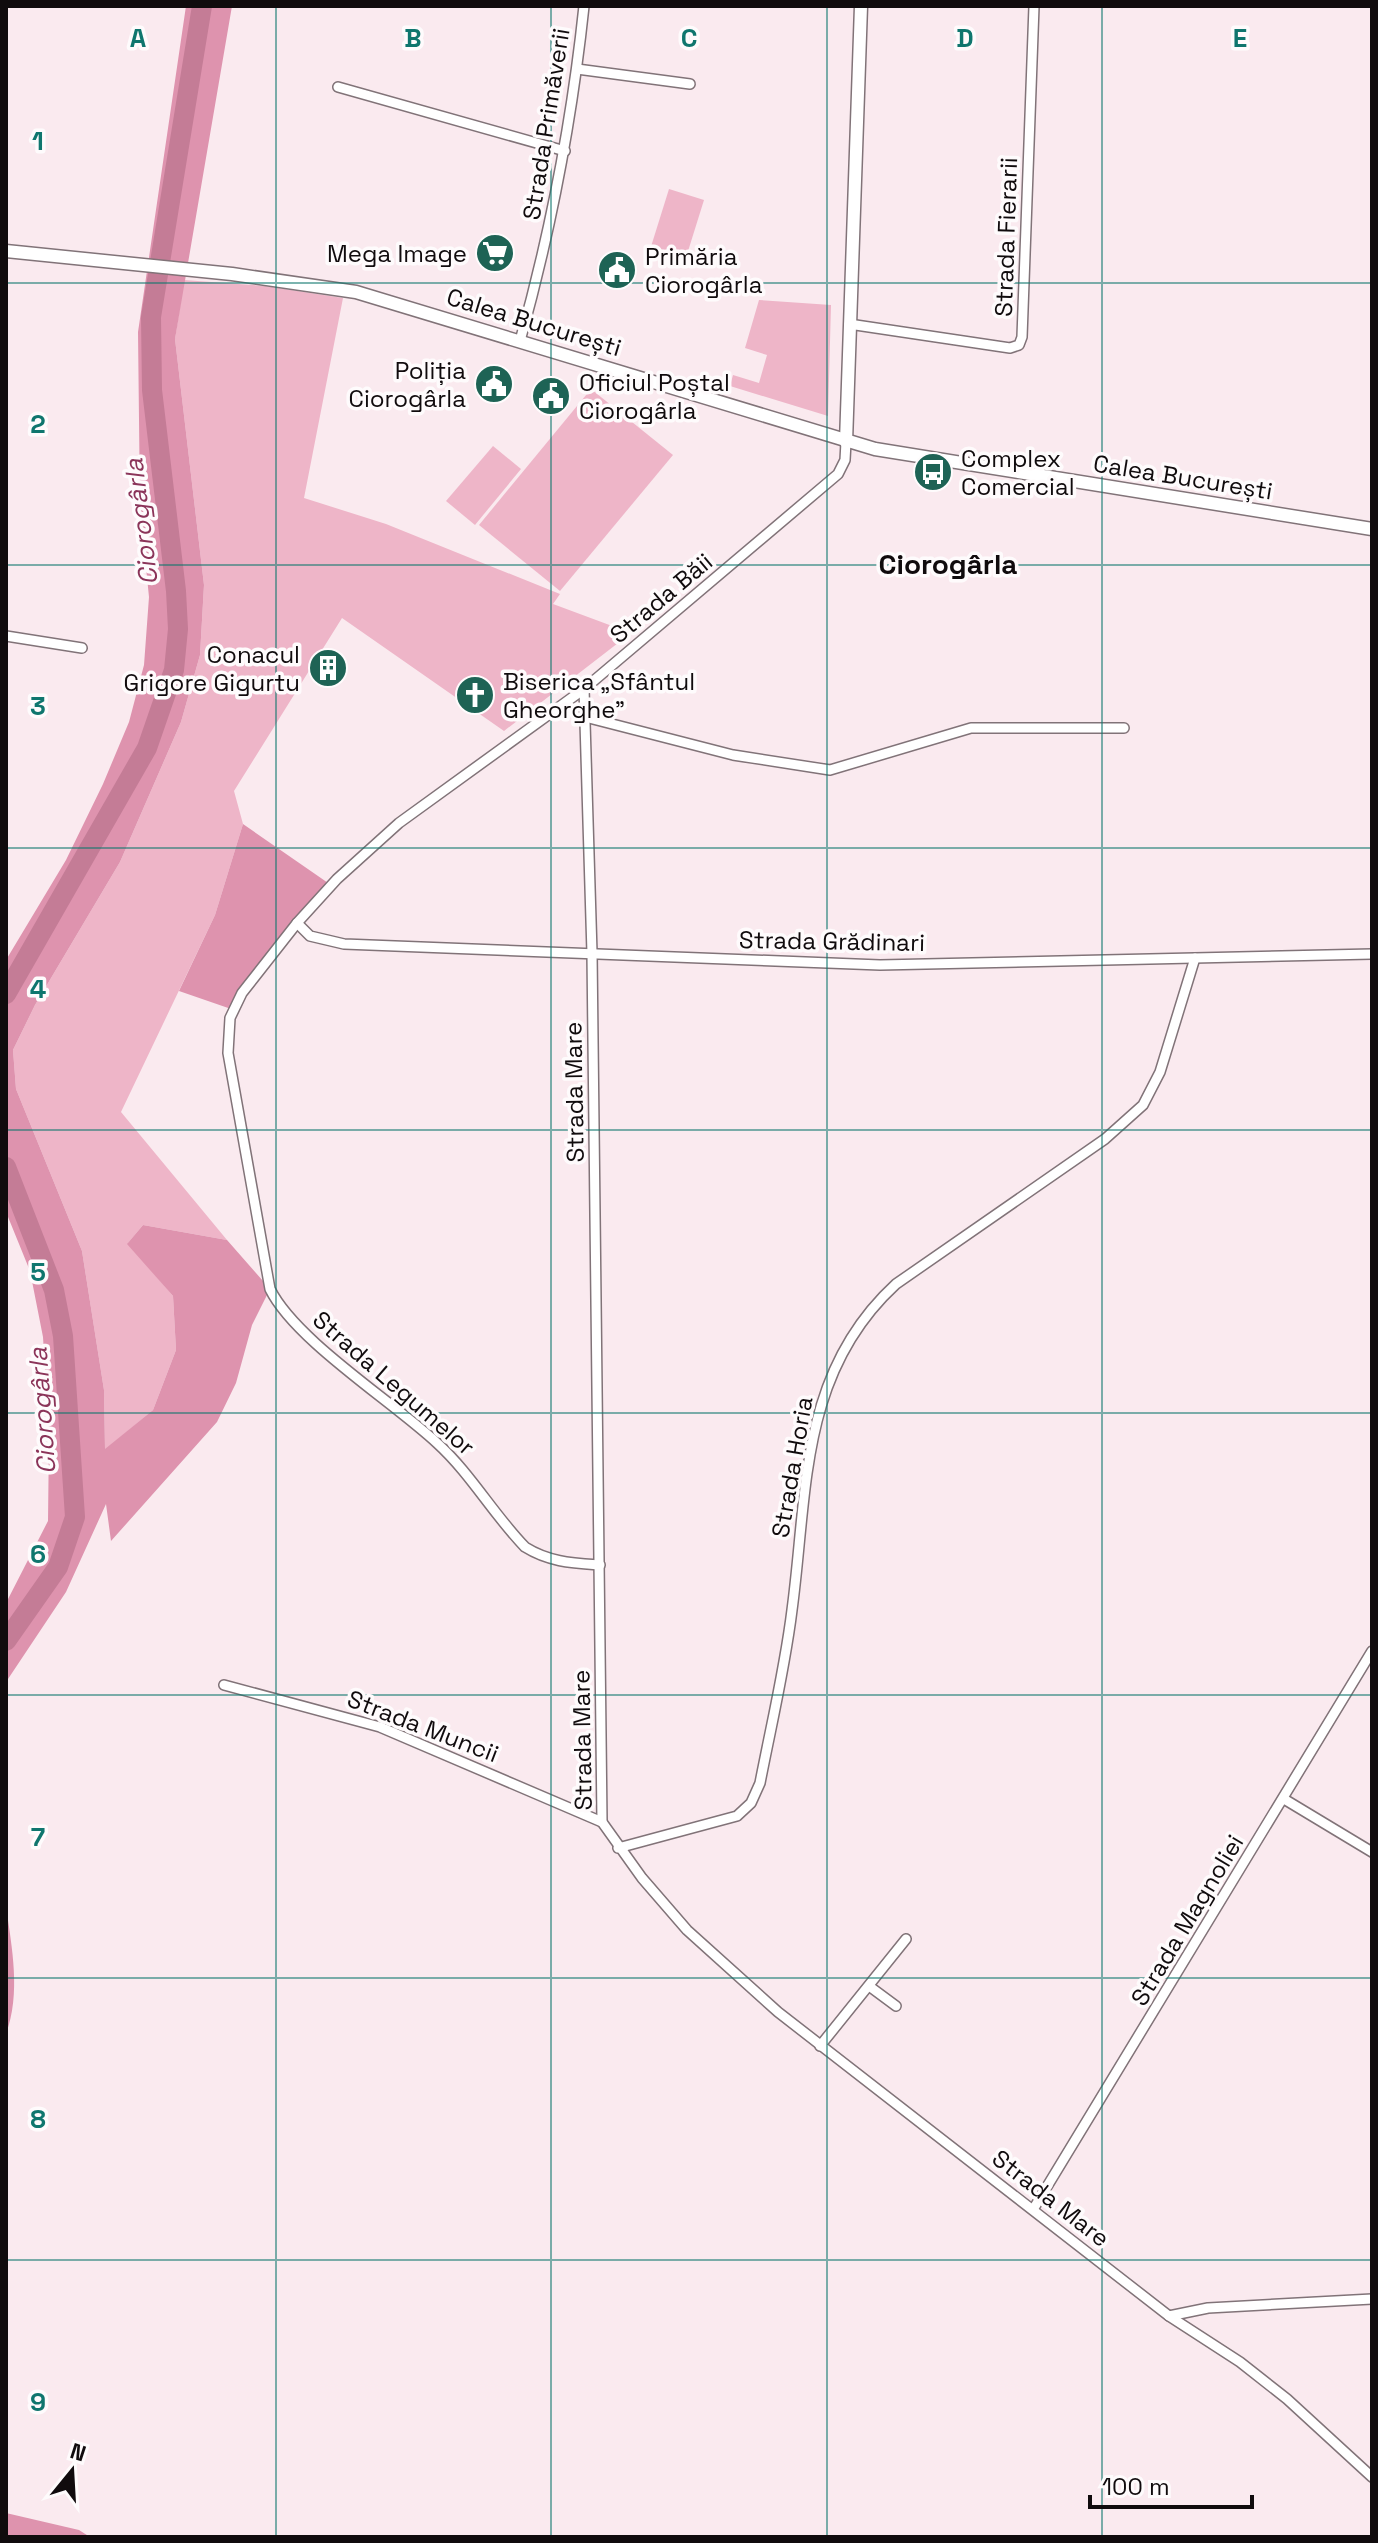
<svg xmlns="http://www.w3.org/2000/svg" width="1378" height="2543" viewBox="0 0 1378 2543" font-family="'Space Grotesk',sans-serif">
<rect width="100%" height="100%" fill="#faeaef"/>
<!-- green -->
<g fill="#eeb5c8">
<polygon points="669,189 704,200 684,264 649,253"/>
<polygon points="184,280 265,286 343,298 304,498 386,524 560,594 553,604 631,633 504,731 342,618 234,791 243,824 215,915 121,1112 227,1240 143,1225 128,1243 173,1296 176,1350 153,1410 105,1450 104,1390 82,1251 16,1089 13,1050 35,1005 120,862 181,722 200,655 204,585 175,339"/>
<polygon points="759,300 831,305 828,416 730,386 733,375 759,383 767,355 745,348"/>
<polygon points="591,389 673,455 560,591 479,525"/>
<polygon points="493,446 521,469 475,525 446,501"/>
</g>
<!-- forest -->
<g fill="#de93ae">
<polygon points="186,6 232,6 175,339 204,585 200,655 181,722 120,862 35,1005 13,1050 16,1089 82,1251 104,1390 105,1449 153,1410 176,1350 173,1296 127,1244 143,1225 227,1240 270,1289 252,1325 236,1383 217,1422 111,1541 106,1504 66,1592 6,1682 6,1603 48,1521 49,1436 43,1337 30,1271 6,1212 6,960 66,860 103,784 129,722 144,665 149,597 140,507 138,332"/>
<polygon points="243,824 331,885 234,1010 179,991 215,915"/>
<path d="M6,1906C12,1949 21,1993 6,2034Z"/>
<polygon points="6,2513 79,2530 90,2537 6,2537"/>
</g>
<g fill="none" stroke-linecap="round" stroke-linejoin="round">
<!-- river -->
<g stroke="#c47c96" stroke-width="20">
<polyline points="6,994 147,748 174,670 178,629 176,591 152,390 151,317 202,6"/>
<polyline points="6,1167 54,1290 63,1336 75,1517 58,1567 6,1641"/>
</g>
<!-- street casing -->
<g stroke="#817378" stroke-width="12">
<g id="street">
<polyline points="577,69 690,84"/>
<polyline points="338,87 565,151"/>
<polyline points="849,324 1010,348 1019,345 1022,337 1034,6"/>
<path d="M520,341C551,230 572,120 584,6"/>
<polyline points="6,636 82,648"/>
<polyline points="584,689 592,953 602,1822 642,1878 687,1930 778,2012 1169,2316 1240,2362 1287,2399 1372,2477"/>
<polyline points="585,717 733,755 830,770 971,728 1124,728"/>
<polyline points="297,923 310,936 344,944 880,965 1372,954"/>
<path d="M600,1565C572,1563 549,1562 525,1547C493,1514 471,1474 437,1443C392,1401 295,1340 270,1289L228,1053L230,1018L242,993L297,923L337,879L399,823L584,689L838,474L845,460L846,442"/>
<polyline points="224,1685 380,1727 602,1822"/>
<polyline points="1284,1799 1372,1852"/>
<path d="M618,1848L737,1816L751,1803L760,1783C771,1726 785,1668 792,1610C808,1491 799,1373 896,1284L1105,1139L1143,1105L1160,1072L1195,958"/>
<polyline points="869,1986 896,2006"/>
<polyline points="820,2046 906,1939"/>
<polyline points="1034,2208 1372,1651"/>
<polyline points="1169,2316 1208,2308 1372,2299"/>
</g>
</g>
<!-- secondary casing -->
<g stroke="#817378" stroke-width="15">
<g id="secondary">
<polyline points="6,251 232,274 356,292 875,449 1372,529"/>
<polyline points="846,442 861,6"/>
</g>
</g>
<!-- street -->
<use href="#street" stroke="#fff" stroke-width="9"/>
<!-- secondary -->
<use href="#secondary" stroke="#fff" stroke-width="12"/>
</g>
<!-- grid -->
<path fill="none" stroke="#0f766e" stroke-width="2" stroke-opacity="0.55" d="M276,6V2537M551,6V2537M827,6V2537M1102,6V2537M6,283H1372M6,565H1372M6,848H1372M6,1130H1372M6,1413H1372M6,1695H1372M6,1978H1372M6,2260H1372"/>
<!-- icons -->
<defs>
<g id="supermarket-disc" transform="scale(2)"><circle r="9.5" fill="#1e6355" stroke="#fefbfc"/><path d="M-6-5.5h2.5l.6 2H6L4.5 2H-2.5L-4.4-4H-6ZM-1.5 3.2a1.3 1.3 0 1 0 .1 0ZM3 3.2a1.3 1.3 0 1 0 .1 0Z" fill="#fff"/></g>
<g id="civic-disc" transform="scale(2)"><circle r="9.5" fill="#1e6355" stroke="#fefbfc"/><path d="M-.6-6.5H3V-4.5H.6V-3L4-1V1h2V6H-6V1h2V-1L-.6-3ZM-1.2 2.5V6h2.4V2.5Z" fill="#fff"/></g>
<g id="bus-disc" transform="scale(2)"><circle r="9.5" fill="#1e6355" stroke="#fefbfc"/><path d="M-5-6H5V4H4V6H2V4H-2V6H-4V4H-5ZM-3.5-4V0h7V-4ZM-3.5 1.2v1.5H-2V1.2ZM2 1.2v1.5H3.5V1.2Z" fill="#fff"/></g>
<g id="building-disc" transform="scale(2)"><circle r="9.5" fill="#1e6355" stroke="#fefbfc"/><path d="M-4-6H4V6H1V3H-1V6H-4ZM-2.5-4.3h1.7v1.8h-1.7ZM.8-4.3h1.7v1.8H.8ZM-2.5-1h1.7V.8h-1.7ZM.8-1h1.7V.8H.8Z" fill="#fff"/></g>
<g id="church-disc" transform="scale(2)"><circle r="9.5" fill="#1e6355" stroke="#fefbfc"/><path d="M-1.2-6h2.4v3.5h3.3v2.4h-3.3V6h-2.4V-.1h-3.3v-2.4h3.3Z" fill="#fff"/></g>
</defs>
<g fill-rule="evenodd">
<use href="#supermarket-disc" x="495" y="253"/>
<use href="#civic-disc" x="617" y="270"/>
<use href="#civic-disc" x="494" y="384"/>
<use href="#civic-disc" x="551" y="396"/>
<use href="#bus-disc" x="933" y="472"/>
<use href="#building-disc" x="328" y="668"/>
<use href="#church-disc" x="475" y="695"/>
</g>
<g text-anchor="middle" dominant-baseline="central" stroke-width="7" stroke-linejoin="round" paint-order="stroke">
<!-- street labels -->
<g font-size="24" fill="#100b0d" stroke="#fefbfc">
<text transform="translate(546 124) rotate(-81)">Strada Primăverii</text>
<text transform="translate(1006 237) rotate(-88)">Strada Fierarii</text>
<text transform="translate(534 322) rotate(17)">Calea București</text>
<text transform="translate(1183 477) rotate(9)">Calea București</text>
<text transform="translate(661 598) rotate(-40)">Strada Băii</text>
<text transform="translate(832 941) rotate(1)">Strada Grădinari</text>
<text transform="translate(574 1092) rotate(-91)">Strada Mare</text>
<text transform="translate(394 1383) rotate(41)">Strada Legumelor</text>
<text transform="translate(792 1467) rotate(-80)">Strada Horia</text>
<text transform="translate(423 1726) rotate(21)">Strada Muncii</text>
<text transform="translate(582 1740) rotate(-91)">Strada Mare</text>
<text transform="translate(1187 1920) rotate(-59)">Strada Magnoliei</text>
<text transform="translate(1051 2198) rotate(38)">Strada Mare</text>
</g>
<!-- poi labels -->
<g font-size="24" fill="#100b0d" stroke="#fefbfc" text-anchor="start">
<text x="467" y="253" text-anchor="end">Mega Image</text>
<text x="645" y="256">Primăria<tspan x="645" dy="28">Ciorogârla</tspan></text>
<text x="466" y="370" text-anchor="end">Poliția<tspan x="466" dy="28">Ciorogârla</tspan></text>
<text x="579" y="382">Oficiul Poștal<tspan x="579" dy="28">Ciorogârla</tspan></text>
<text x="961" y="458">Complex<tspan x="961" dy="28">Comercial</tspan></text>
<text x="300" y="654" text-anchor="end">Conacul<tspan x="300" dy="28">Grigore Gigurtu</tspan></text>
<text x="503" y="681">Biserica „Sfântul<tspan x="503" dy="28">Gheorghe”</tspan></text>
</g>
<!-- water labels -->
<g font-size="26" font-style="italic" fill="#8b3459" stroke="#fefbfc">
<text transform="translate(141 522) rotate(-97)">Ciorogârla</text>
<text transform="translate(42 1411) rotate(-94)">Ciorogârla</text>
</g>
<!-- quarter labels -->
<g font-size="28" font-weight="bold" fill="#100b0d" stroke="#fefbfc">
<text x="948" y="564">Ciorogârla</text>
</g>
</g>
<g font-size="26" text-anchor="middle" font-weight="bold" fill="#0f766e" stroke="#fefbfc" stroke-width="7" stroke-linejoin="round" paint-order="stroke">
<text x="138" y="47">A</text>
<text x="413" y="47">B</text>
<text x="689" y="47">C</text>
<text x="965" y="47">D</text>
<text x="1240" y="47">E</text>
<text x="38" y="150">1</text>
<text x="38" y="433">2</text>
<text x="38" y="715">3</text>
<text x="38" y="998">4</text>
<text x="38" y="1281">5</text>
<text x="38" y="1563">6</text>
<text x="38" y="1846">7</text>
<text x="38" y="2128">8</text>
<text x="38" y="2411">9</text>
</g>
<!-- border -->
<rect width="1378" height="2543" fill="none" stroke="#100b0d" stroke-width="16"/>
<!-- north arrow -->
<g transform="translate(72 2471) rotate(18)" stroke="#fefbfc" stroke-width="6" paint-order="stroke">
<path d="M0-6L14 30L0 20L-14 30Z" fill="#100b0d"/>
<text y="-12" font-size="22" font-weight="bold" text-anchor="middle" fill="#100b0d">N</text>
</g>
<!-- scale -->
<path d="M1090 2495v12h162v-12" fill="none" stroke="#100b0d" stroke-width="4"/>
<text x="1102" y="2495" font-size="24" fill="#100b0d" stroke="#fefbfc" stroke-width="6" paint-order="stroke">100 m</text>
</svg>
